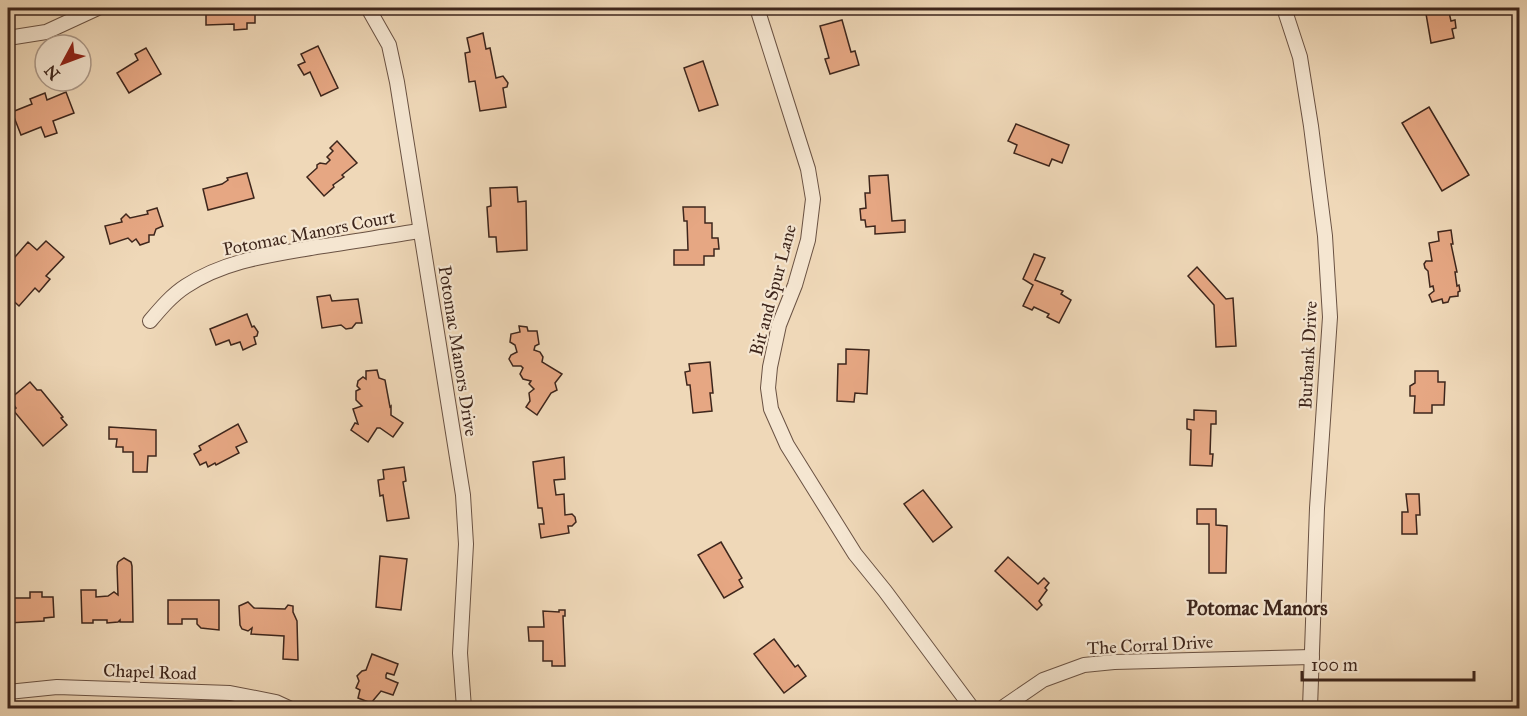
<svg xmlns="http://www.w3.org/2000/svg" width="1527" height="716" viewBox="0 0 1527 716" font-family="'IM FELL Great Primer',serif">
<rect width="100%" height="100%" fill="#efd8b8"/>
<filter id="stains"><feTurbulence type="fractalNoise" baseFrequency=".00333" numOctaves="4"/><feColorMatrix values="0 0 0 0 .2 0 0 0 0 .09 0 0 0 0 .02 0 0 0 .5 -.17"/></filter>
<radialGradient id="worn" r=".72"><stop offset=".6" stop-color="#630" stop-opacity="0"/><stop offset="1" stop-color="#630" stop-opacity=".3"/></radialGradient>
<!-- building -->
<g fill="#e6a783" stroke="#3e261c" stroke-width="1.5">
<polygon points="206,8 255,8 255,23 247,23 247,29 234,30 234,24 206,25"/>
<polygon points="1425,8 1448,8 1451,21 1455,20 1456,28 1452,29 1454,38 1431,43"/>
<polygon points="842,20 851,52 855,51 859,65 830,74 825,59 829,58 820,26"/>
<polygon points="483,33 486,49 490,48 496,78 503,76 508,83 507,87 503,88 506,107 480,111 475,81 469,82 465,53 470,52 467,38"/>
<polygon points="318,46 338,88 321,96 310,72 304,75 298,65 305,62 301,54"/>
<polygon points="146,48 161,74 129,93 117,73 138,60 135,54"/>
<polygon points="703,61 718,105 699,111 684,68"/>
<polygon points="66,92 74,113 53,121 57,133 45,137 41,127 21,135 12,112 32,104 30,99 45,93 47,100"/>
<polygon points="1429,107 1469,175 1442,191 1402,123"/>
<polygon points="1016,124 1069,145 1062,163 1052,159 1049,166 1014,153 1017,145 1008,141"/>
<polygon points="337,141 357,163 342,175 344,177 333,185 334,187 324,196 307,177 317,168 317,165 320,163 326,164 330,160 327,157 333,151 330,148"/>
<polygon points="247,173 254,198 208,210 203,189 222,184 228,180 227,178"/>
<polygon points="888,175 892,221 905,220 905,232 875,234 875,226 866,227 865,220 861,220 860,209 866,208 865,193 870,193 869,176"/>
<polygon points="517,187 518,202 526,201 527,250 497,252 496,237 489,237 487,207 491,206 490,188"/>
<polygon points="683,207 705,207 705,223 712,223 712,238 718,238 719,249 714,249 714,256 704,256 704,265 674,265 674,250 688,250 687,221 684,221"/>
<polygon points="157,208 163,226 156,229 154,235 149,235 149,242 140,245 136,239 132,242 128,238 110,244 105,226 122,222 121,219 126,214 130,218 148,214 147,211"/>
<polygon points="1451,230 1453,244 1451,244 1457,272 1455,272 1457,286 1459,285 1460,291 1458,292 1458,296 1450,297 1448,302 1443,303 1442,299 1432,302 1429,295 1434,291 1433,286 1430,287 1428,271 1425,268 1424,264 1426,261 1432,261 1429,243 1439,241 1438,232"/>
<polygon points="46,241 64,257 46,276 50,279 39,292 35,288 19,306 8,296 8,265 28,242 37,250"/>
<polygon points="1034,254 1045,258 1035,280 1063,291 1061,294 1071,300 1059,323 1047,317 1049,314 1034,307 1032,310 1023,306 1033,285 1023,279"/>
<polygon points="1197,267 1226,299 1233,298 1236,346 1216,347 1214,305 1188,276"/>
<polygon points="330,295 332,301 358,299 362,323 356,323 352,328 346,329 341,325 322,328 317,297"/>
<polygon points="247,314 252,327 254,326 258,332 257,336 254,337 256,344 243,350 240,342 231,345 229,340 216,345 210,329"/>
<polygon points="519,326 527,327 528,331 537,331 539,344 535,346 534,350 540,352 543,357 542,362 562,374 555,383 557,390 551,393 537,415 526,407 530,401 529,393 534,389 529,384 531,381 523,379 520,374 523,368 521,366 513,366 509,359 511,355 517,352 515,345 510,342 511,334 520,332"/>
<polygon points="846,349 869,350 867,394 855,393 854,402 837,401 838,364 846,364"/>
<polygon points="710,362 713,393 710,393 712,411 693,413 690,385 687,385 685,372 690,371 689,364"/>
<polygon points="377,370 379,378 385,380 390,407 391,406 391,415 403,423 393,437 380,428 377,428 368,442 351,430 355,423 358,424 353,409 362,406 356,400 356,391 360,389 357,386 358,381 363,377 366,379 366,371"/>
<polygon points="1415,371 1438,371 1438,382 1445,382 1444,405 1432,405 1432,413 1414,413 1415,396 1410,396 1410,386 1415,383"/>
<polygon points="30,382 37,390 41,390 63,417 61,418 67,425 43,446 13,410 16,408 10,399"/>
<polygon points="1194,410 1216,411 1216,424 1211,424 1210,454 1213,454 1212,466 1190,465 1191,430 1187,429 1187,419 1194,420"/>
<polygon points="238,424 247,442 236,447 239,453 216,465 215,463 208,467 206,462 200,465 194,454 201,450 199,446"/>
<polygon points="109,427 156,430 156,456 148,456 147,472 133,472 133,452 123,452 123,447 116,447 117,439 109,439"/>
<polygon points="564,457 565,479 554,480 556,495 564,494 565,515 572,514 575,517 576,522 572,526 568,526 569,533 541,538 539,524 544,524 542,508 538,508 533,462"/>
<polygon points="404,467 406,481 403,482 409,518 387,521 383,495 380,496 378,480 384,479 383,470"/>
<polygon points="923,490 952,527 933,542 904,504"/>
<polygon points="1406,494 1419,494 1420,515 1416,515 1417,534 1402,534 1402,512 1408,512"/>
<polygon points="1197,509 1216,509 1216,525 1227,526 1226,573 1209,573 1209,524 1197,524"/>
<polygon points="721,542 742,578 739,580 743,587 724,598 698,555"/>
<polygon points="380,556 407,559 401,610 376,607"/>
<polygon points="1008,557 1038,584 1044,578 1049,583 1045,588 1047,590 1039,601 1042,605 1037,610 995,571"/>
<polygon points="124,558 131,562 132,566 133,622 120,622 120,620 118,622 107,623 107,620 93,620 93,623 82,623 81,590 96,590 96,597 108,596 114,592 118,595 117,566 118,562"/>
<polygon points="30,592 42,592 42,597 53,597 54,617 44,618 44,621 8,623 8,598 30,598"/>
<polygon points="168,600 219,600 219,630 201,628 197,624 197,619 182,619 182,624 168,624"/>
<polygon points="248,602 254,608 285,609 288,605 293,606 293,612 297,621 298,660 283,659 284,636 251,634 252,628 248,631 242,629 240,625 239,606"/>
<polygon points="559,610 565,610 565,616 563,616 565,666 552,666 552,661 543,661 543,641 529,641 528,627 544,627 543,611 559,612"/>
<polygon points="774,639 795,667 798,665 806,676 784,693 754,654"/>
<polygon points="372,654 398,664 394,675 387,673 386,675 386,678 398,683 393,695 381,691 371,703 358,698 360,690 356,688 359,681 357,676 362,671 366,670"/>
</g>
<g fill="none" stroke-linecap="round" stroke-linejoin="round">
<!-- street casing -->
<g stroke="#6a5243" stroke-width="16">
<g id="street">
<polyline points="368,8 389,45 397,82 463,495 466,544 460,653 464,708"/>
<polyline points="757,8 808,169 813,199 808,240 795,285 779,325 770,367 768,388 771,409 787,445 855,554 885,591 972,708"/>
<polyline points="1284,8 1300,57 1311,126 1325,236 1330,317 1317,508 1310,708"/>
<polyline points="8,38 46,32 98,8"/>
<path d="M150,321C161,308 172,295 186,286C226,260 271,255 316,247C351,242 386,236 420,231"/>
<polyline points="8,692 57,687 230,693 276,702 289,708"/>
<polyline points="1002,708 1043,680 1084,665 1114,662 1312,657"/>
</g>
</g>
<!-- street -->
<use href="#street" stroke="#f5e6d1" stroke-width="14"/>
</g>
<g text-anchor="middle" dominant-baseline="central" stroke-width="4.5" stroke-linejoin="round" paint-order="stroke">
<!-- street labels -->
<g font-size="18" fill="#3e261c" stroke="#f5e6d1">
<text transform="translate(309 233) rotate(-11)">Potomac Manors Court</text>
<text transform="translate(773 290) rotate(-75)">Bit and Spur Lane</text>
<text transform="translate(458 351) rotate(81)">Potomac Manors Drive</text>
<text transform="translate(1308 355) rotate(-87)">Burbank Drive</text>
<text transform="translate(1150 645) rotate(-3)">The Corral Drive</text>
<text transform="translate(150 672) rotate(2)">Chapel Road</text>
</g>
<!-- neighbourhood labels -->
<g font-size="20" font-weight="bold" fill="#3e261c" stroke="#f5e6d1">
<text x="1257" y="608">Potomac Manors</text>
</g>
</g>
<!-- margin -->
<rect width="1527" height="716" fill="none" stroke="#efd8b8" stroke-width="30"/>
<rect x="9" y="9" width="1509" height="698" fill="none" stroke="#3e261c" stroke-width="3"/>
<rect x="15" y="15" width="1497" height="686" fill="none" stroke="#3e261c" stroke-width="1.5"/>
<!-- north arrow -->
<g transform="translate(63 63) rotate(229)"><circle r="28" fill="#f5e6d1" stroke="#ac9989" stroke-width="1.5"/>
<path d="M0-4.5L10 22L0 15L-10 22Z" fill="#8f2418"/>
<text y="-9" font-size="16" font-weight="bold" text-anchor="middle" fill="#3e261c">N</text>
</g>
<!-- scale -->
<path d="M1302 671v9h172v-9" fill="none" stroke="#3e261c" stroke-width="3"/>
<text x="1311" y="671" font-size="18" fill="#3e261c" stroke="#f5e6d1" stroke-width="4.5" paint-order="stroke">100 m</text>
<rect width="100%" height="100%" filter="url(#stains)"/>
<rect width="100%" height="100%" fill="url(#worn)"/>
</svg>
